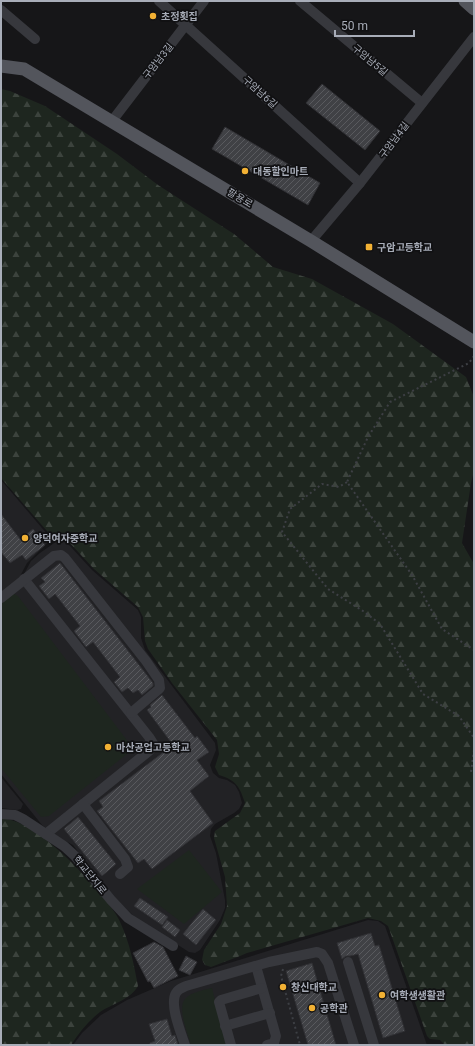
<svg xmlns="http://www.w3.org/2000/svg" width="475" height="1046" viewBox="0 0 475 1046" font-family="Roboto,'Noto Sans KR',sans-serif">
<defs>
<pattern id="forest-firs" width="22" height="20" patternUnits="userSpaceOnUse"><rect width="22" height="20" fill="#1e261f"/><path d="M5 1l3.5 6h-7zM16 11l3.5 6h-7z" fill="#3c433d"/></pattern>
<pattern id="building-hatch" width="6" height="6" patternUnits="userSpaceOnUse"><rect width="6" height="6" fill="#404145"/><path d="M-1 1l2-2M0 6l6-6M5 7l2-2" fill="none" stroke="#595a5e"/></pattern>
</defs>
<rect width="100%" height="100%" fill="#161618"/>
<!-- built -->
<g fill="#222225">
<polygon points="1,480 47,534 49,541 27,563 18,580 1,594"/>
<polygon points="60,539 70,546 92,570 138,610 141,617 141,638 145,650 215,743 216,750 210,765 213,773 219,778 227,780 235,785 239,792 242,803 239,809 234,813 215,824 211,829 210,836 216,853 225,900 225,908 220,920 200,950 195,953 189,952 137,919 122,905 108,891 73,845 56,836 42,825 1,774 1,602 16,589 31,561 40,553"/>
<polygon points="1,777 23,804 21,809 17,810 1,808"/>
<polygon points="368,920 378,921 385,926 427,1045 73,1045 82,1033 101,1015 127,1000 171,981"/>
</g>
<!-- green -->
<g fill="#1e261f">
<polygon points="14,594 18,596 132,747 132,750 49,816 41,817 1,768 1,604"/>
<polygon points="189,850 222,892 184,924 137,889"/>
<path d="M212,988L226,1045H191C188,1034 177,1008 185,999C191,992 204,990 212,988Z"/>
</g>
<!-- forest -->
<g fill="url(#forest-firs)">
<path d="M1,89L10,91L45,106L117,154L158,185L234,234L273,267L312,279L393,324L466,377L474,397V471L471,483L462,543L474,564V1045H445L440,1040L430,1039L427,1036L388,926L381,921L368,918L247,953L240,956L211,967L205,965L202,960L204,950L221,924L227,906L225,877L214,838L215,831L240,813L245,803C240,787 236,780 219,775L215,767L219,754L217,740L172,683L148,649L145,641L143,617L138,607L94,569L68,541L62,538L52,539L47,531L1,478Z"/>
<path d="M1,818C18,820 28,827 42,837C66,855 79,869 98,892C107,902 116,912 121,924C130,944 134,965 138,986C131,999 112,1004 100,1012C88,1021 79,1033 71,1045H1Z"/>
</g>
<!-- building -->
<g fill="url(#building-hatch)" stroke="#303034">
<polygon points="322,84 380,131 365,150 306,103"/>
<polygon points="225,127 320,183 308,205 212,149"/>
<polygon points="1,514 20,539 33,529 45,545 26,560 22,555 10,563 1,552"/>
<polygon points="60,563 153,683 153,686 142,695 138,690 133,693 128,688 122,692 114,682 120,677 93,642 86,647 74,631 80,626 55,594 49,599 39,586 45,582 41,578"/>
<polygon points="162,695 195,738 197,736 209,752 197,760 209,776 190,791 213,823 152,869 144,859 138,863 97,811 103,807 99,801 173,745 147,710 151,707 150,705"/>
<polygon points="78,817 116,864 102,876 64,829"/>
<polygon points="140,898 168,917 162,925 134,906"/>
<polygon points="203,909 216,920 196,945 183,934"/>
<polygon points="167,920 180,930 175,937 162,927"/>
<polygon points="371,933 375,946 379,945 405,1031 383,1038 358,954 350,956 346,956 342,959 337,943"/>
<polygon points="154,942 163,947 178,976 154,988 150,981 148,982 133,953"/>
<polygon points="186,956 197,962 190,975 179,970"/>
<polygon points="312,963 336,1045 308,1045 286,971"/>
<polygon points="167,1019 172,1036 175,1035 178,1045 150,1045 150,1043 155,1041 149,1024"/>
</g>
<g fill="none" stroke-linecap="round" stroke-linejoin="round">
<!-- path -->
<g stroke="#3d3f44" stroke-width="2" stroke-dasharray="2 3" stroke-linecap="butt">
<polyline points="474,356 469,363 390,402 368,437 347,482 412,575 442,629 474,650"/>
<polyline points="347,482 339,487 322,484 290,509 282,532 328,589 363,611 380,624 423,694 459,716 474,738"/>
<polyline points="474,750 471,772 474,774"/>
<polyline points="283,969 281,976 300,1045"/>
</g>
<!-- minor -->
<g stroke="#37383d" stroke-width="10">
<polyline points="159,1 360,183"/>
<polyline points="300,1 422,103"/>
<polyline points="1,10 35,39"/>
<polyline points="112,121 204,1"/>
<polyline points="311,241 360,183 474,37"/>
<polyline points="24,579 149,737 154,745 149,751 46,834"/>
<polyline points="1,598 54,556 61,555 65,558 146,661 159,680 160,688 158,690 131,713"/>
<polyline points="83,804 125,859 128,867 120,874"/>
<polyline points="1,814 15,815 23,819 64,846 75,856 111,900 128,918 173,946"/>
<polyline points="348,962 374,1045"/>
<polyline points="256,966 276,1036 274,1043 267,1045"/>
<polyline points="225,1026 270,1013"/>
<path d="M185,1045C181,1033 169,1004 176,993C178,989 182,988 186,986L269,962L317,952L322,954L328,963L354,1045"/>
<polyline points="231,1045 219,1002 221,1000 262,988"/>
</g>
<!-- major -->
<g stroke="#53555c" stroke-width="13">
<polyline points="465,1 474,9"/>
<polyline points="1,66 24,69 311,241 474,342"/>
</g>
</g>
<!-- markers -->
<g fill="#f2b134" stroke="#111113" stroke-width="1.5">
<circle cx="153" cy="16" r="4"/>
<circle cx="245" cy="171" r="4"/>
<rect x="365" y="243" width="8" height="8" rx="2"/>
<circle cx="25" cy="538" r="4"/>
<circle cx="108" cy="747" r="4"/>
<circle cx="283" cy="987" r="4"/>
<circle cx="382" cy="995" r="4"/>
<circle cx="312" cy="1008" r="4"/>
</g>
<g text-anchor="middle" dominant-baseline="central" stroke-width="3.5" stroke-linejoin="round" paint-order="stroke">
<!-- poi labels -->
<g font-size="10" font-weight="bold" fill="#a8adb8" stroke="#111113" text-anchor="start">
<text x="161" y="16">초정횟집</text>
<text x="253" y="171">대동할인마트</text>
<text x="377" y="247">구암고등학교</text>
<text x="33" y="538">양덕여자중학교</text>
<text x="116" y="747">마산공업고등학교</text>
<text x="291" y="987">창신대학교</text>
<text x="390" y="995">여학생생활관</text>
<text x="320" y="1008">공학관</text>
</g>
<!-- street labels -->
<g font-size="10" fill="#a8adb8" stroke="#111113">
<text transform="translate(370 60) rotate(40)">구암남5길</text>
<text transform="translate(158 61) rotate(-52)">구암남3길</text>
<text transform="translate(260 92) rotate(42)">구암남6길</text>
<text transform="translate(394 140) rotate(-53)">구암남4길</text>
<text transform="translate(240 198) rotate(31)">팔용로</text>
<text transform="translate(90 875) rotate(51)">학교단지로</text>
</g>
</g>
<!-- border -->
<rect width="475" height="1046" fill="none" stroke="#a8adb8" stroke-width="4"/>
<!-- scale -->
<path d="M335 30v6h79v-6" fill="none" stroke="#a8adb8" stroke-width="2"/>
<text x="341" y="30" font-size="12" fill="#a8adb8" stroke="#111113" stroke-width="3" paint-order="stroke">50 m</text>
</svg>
